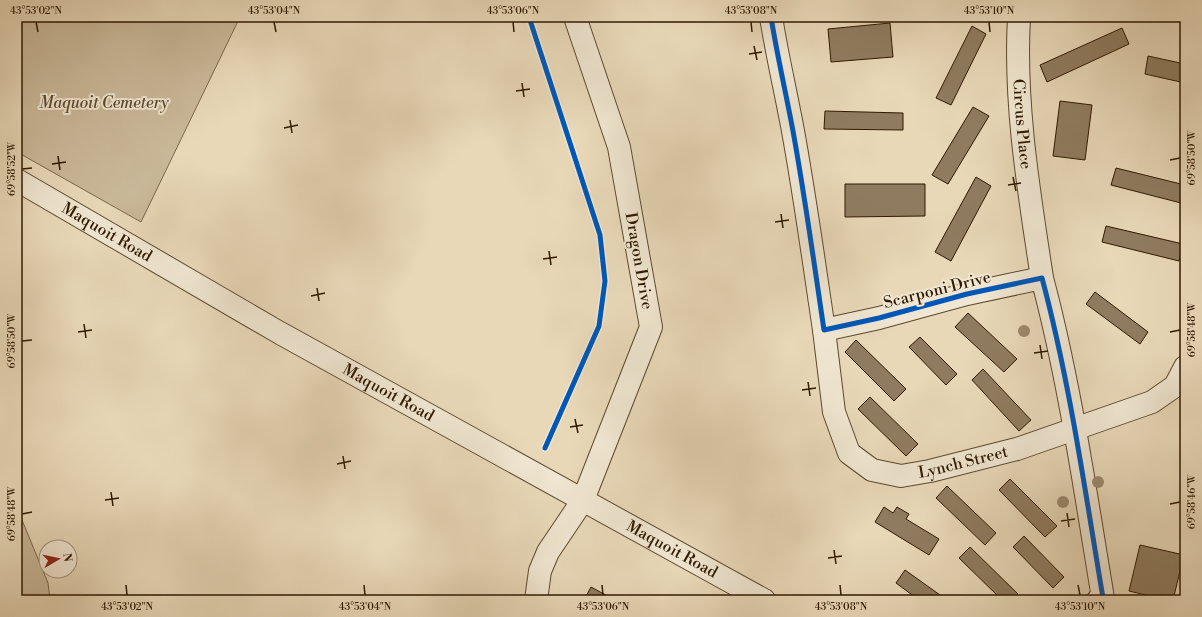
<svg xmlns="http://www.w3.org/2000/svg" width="1202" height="617" viewBox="0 0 1202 617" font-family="'Libre Bodoni',serif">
<rect width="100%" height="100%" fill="#e8d8b8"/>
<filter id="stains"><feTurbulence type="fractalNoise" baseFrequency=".005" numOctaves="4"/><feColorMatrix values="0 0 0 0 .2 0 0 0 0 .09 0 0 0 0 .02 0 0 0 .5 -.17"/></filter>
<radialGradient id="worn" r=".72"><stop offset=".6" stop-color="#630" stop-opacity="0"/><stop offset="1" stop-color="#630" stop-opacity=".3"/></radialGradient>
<!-- green -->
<g fill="#c9b899" stroke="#7c684c">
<polygon points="17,17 240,17 141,222 17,152"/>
<polygon points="17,508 48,583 50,600 17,600"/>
</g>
<!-- building -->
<g fill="#8f7c60" stroke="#2f1900">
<polygon points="890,23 893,57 831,62 828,29"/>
<polygon points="972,26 986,34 951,105 936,98"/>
<polygon points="1122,28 1129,44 1047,82 1040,65"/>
<polygon points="1148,56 1185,64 1185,83 1145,74"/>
<polygon points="1060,101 1092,105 1085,160 1053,156"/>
<polygon points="973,107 989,116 948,184 932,175"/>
<polygon points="825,111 903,113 903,130 824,129"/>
<polygon points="1116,168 1185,185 1185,204 1111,185"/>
<polygon points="976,177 991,186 951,261 935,252"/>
<polygon points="845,184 925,184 925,216 845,217"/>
<polygon points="1106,226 1183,244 1179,261 1102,242"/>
<polygon points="1095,292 1148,332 1140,344 1086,304"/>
<polygon points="968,313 1017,359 1004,372 955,327"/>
<polygon points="920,337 957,374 946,385 909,347"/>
<polygon points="856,340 906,389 894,401 845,352"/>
<polygon points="983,369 1031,420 1019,431 972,380"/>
<polygon points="870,397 918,444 906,456 858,409"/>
<polygon points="1010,479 1057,526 1045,537 999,490"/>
<polygon points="947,486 996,533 985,545 936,498"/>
<polygon points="884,507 893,513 897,507 909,514 906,519 939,539 929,555 875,522"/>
<polygon points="1024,536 1064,577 1053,588 1013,547"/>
<polygon points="1140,545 1184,555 1173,600 1166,600 1129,591"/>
<polygon points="970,547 1018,594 1012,600 1002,600 959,558"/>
<polygon points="905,570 947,600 919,600 896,583"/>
<polygon points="591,587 615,600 584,600"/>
</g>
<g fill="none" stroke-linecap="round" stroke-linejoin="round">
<!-- minor casing -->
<g stroke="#5d492e" stroke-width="24">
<g id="minor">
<path d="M771,17C777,55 786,93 793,131C805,197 814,263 824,330L879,318L967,294L1042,278C1070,383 1085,491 1103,598L1098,600"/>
<path id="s1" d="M1019,17C1014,104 1029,192 1042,278"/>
<path id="s2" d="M17,180L280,333L764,600"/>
<path id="s3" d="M824,330L834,412L849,453L872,470L901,476L930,471L1017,449L1152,402L1175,386L1185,367"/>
<polyline points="536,600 540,571 548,552 583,500 651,327 619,147 575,17"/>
</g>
</g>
<!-- minor -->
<use href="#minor" stroke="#f0e6d1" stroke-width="22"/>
<!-- cycleway casing -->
<g stroke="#f0e6d1" stroke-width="8">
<g id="cycleway">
<polyline points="529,17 600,235 605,281 599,326 545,448"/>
<path d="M771,17C777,55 786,93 793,131C805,197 814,263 824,330L879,318L967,294L1042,278C1070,383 1085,491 1103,598L1098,600"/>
</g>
</g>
<!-- cycleway -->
<use href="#cycleway" stroke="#0057b8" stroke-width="5"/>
</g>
<!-- trees -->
<g fill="#9c896c">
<circle cx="1024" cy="331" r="6"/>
<circle cx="1098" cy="482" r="6"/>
<circle cx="1063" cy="502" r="6"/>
</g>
<!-- ticks -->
<path fill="none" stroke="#2f1900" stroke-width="1.5" d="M36,22L38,32M274,22L276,32M513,22L514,32M751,22L752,32M989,22L990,32M754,46L757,60M749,54L762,52M522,83L524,97M516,91L530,89M290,120L292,133M284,128L298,125M58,156L60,170M1170,160L1180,158M52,164L66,162M22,169L32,168M1013,177L1016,191M1008,185L1021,183M781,214L783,228M775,222L789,220M549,251L551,265M543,259L557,257M317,288L319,301M311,296L325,293M84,324L86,338M78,332L92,330M1170,332L1180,330M22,341L32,340M1040,345L1042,359M1034,353L1048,351M808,382L810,396M802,390L816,388M575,419L578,433M570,427L583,425M343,456L345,469M337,464L351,461M111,492L113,506M105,500L119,498M1170,504L1180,502M1067,513L1069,527M22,514L32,512M1061,521L1075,519M834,550L836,564M828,558L842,556M126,585L127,595M364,585L365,595M602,585L603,595M840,585L841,595M1078,585L1080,595"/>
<g text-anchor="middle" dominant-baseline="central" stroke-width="4" stroke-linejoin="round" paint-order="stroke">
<!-- park labels -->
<g font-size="16" font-style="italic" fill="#5d492e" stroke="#f0e6d1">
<text x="104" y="103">Maquoit Cemetery</text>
</g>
<!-- street labels -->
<g font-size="16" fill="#2f1900" stroke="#f0e6d1">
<text stroke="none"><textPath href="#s1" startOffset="107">Circus Place</textPath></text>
<text stroke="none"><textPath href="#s2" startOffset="104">Maquoit Road</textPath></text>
<text transform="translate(639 261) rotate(80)">Dragon Drive</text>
<text transform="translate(937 290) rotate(-14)">Scarponi Drive</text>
<text stroke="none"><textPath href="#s2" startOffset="428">Maquoit Road</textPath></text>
<text stroke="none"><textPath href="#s3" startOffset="248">Lynch Street</textPath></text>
<text stroke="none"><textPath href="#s2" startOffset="752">Maquoit Road</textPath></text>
</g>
</g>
<!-- margin -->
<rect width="1202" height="617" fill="none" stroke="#e8d8b8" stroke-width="44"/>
<!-- north arrow -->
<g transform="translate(58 559) rotate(81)"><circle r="19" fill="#f0e6d1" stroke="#a3947d"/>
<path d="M0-3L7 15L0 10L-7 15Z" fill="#8f2418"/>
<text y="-6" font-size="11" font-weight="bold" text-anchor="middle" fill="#2f1900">N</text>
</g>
<rect x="22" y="22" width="1158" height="573" fill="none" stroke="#2f1900" stroke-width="1.5"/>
<g font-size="10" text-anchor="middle" fill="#2f1900">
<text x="36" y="14">43°53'02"N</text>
<text x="274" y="14">43°53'04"N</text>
<text x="513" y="14">43°53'06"N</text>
<text x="751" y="14">43°53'08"N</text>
<text x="989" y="14">43°53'10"N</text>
<text transform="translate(1191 158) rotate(-90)" y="4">69°58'50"W</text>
<text transform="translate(11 169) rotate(-90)" y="4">69°58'52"W</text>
<text transform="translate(1191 330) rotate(-90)" y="4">69°58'48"W</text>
<text transform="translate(11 341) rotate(-90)" y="4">69°58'50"W</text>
<text transform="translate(1191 502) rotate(-90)" y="4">69°58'46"W</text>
<text transform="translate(11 514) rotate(-90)" y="4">69°58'48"W</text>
<text x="127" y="610">43°53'02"N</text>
<text x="365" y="610">43°53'04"N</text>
<text x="603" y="610">43°53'06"N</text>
<text x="841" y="610">43°53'08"N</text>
<text x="1080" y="610">43°53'10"N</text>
</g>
<rect width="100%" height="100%" filter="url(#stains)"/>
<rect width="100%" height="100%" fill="url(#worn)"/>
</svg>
